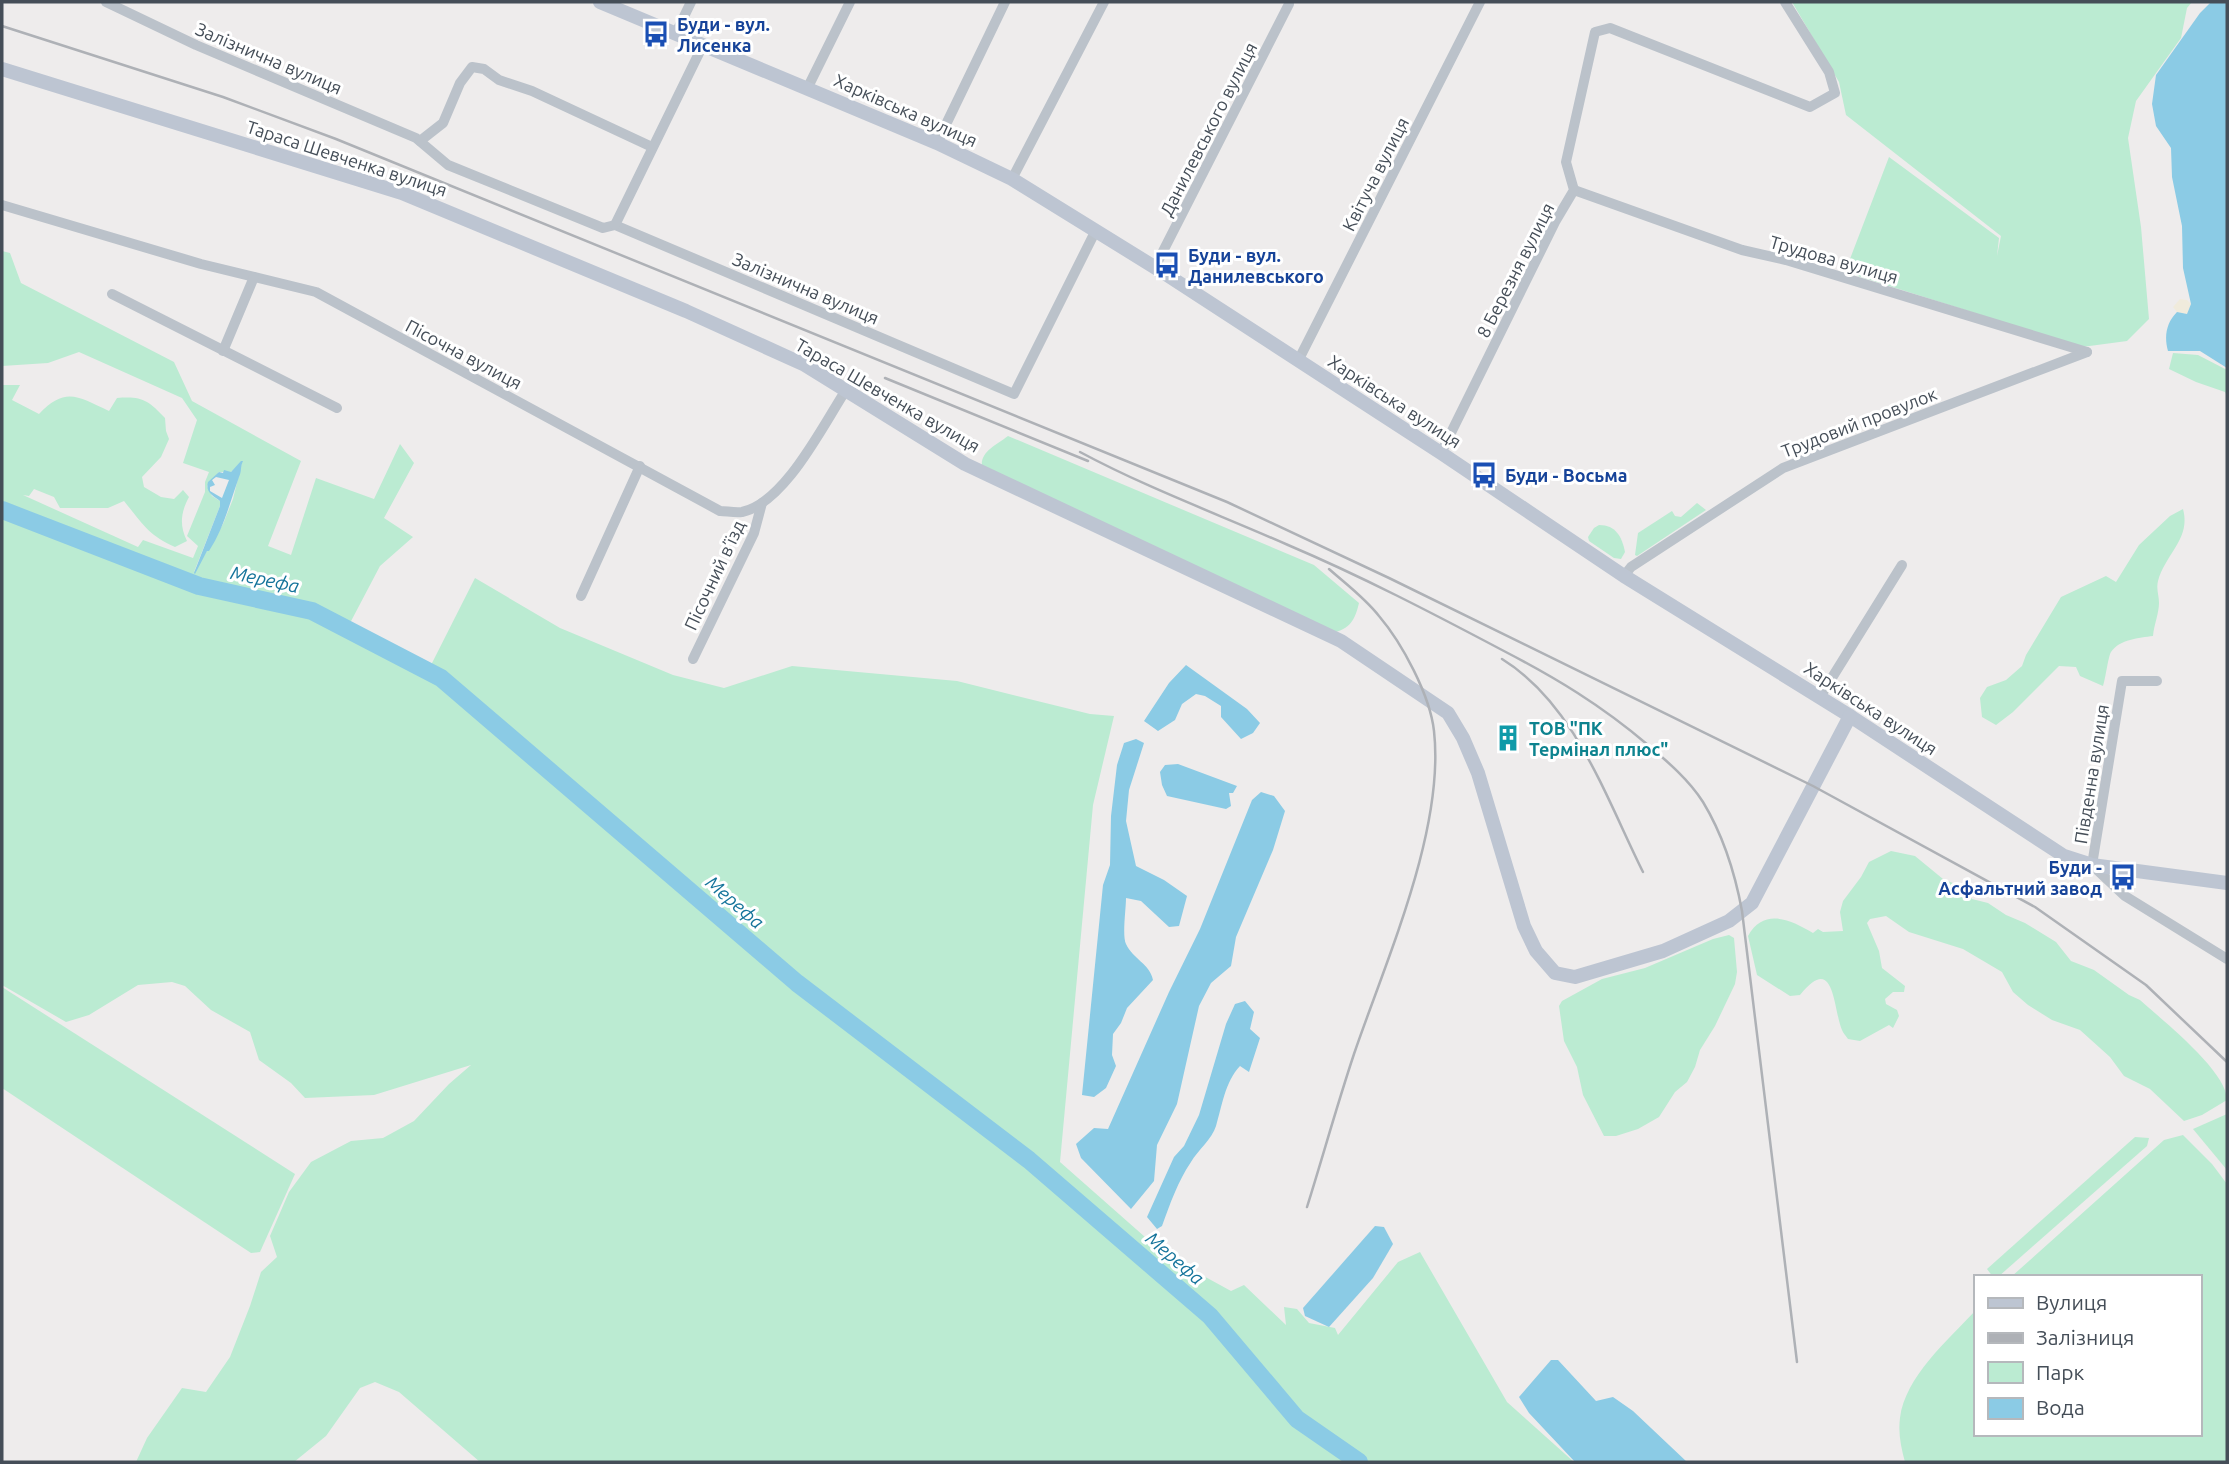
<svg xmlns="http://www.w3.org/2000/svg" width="2229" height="1464" viewBox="0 0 2229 1464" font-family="Ubuntu,sans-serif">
<rect width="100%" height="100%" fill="#eeecec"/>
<!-- green -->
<g fill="#bbebd2" fill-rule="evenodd">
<polygon points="1792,2 2192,2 2187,8 2181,38 2136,101 2128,138 2141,227 2149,319 2127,341 2082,347 1845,272 1889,157 1999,238 1997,256 2001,236 1846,115 1839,82"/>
<path d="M2,251L10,253L21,283L174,362L192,401L301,461L268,546L291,555L316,478L374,499L400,444L414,463L384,518L413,537L380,566L349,625L393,645L430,667L475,578L560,628L673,675L724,688L792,666L957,681L1090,714L1114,716L1093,805L1060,1162L1145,1237L1189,1268L1231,1291L1244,1285L1286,1325L1284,1307L1297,1309L1309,1323L1335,1328L1338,1335L1398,1262L1420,1252L1507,1402L1574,1462H480L399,1392L375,1382L360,1388L326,1436L294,1462H136L147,1438L182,1388L206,1392L230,1357L250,1306L261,1272L277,1257L270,1236L289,1192L311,1162L351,1141L383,1138L414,1121L449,1084L471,1065L374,1095L305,1098L291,1083L259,1060L250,1032L211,1010L185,986L172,982L138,985L89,1015L66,1022L2,985V385H20L12,400L39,414C66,386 78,397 109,411L117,398C142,396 148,400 165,418L166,431L169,439L161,457L142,477L144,487L161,497L174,499L183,490L189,497C181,512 179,525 187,541L175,547C148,535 142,523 124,501L108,508H60L54,497L34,489L29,496L23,495L138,547L143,540L193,558L198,546L187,536L205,492V482L209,472L183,463L197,420L182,398L79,352L48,363L2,366ZM242,462L233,499L223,524L194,572L220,506V501L212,496L207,486L219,472H231Z"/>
<polygon points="2173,353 2198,355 2227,370 2227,396 2225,392 2196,382 2169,369"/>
<path d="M1008,436L1314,565L1359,603C1355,620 1350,629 1332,633L983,471C977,453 995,446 1008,436Z"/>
<polygon points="1697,503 1706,510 1637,556 1635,555 1638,533 1672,511 1675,516 1681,517"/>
<path d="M2183,509C2191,539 2166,553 2158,581C2156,589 2159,595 2159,603C2159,613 2154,625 2153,636C2139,638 2120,639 2111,652C2108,657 2106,677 2103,686L2080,676L2076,667L2059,666L2013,712L1996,725L1982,717L1980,698L1987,687L2006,680L2022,666L2026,655L2061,597L2106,576L2116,582L2139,545L2170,516Z"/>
<path d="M1599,525C1616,525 1622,537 1625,552L1621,559L1614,558L1589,541L1588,537L1594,528Z"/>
<path d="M1891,851L1915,856L1943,879L1960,886L1972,899L1988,903L2006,915L2025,923L2056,942L2071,961L2094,970L2129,995L2140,1000C2162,1020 2227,1071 2227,1100L2202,1115L2184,1121L2150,1089L2124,1076L2110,1057L2080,1030L2052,1020L2028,1005L2013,992L2002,972L1963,949L1909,932L1886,916L1870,919L1867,923L1879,951L1882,968L1905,986L1904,992H1893L1885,999L1886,1004L1897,1010L1899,1016L1893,1028L1889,1025L1860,1041L1848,1039C1846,1036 1843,1033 1842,1030C1833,1009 1835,951 1800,995L1790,996L1757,975L1748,936C1764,907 1791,920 1813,933L1818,929L1823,932L1843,931L1840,912L1843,901L1861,877L1869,862Z"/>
<polygon points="1729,935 1734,938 1737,972 1735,984 1715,1026 1700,1050 1695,1067 1687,1082 1675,1092 1659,1117 1638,1129 1616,1136 1604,1136 1583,1095 1577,1067 1564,1041 1559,1006 1562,1001 1602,979 1645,968 1713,939"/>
<polygon points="2,987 295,1174 260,1252 251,1253 2,1088"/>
<polygon points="2227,1114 2227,1170 2193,1129"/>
<path d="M2183,1135L2212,1164L2227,1184V1462H1905C1901,1448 1898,1433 1900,1418C1905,1377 1948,1340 1975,1311V1434H2199V1277H2011L2164,1140Z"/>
<polygon points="2135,1137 2149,1138 2147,1146 1998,1277 1993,1277 1987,1269"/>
</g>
<!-- sand -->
<polygon fill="#f0ebdc" points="2180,299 2187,300 2191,304 2187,314 2177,312 2173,307"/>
<!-- water -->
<g fill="#8bcbe5" fill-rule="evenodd">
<path d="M2211,2H2227V368L2200,351H2168C2164,337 2166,323 2177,312L2187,314L2191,304L2183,268L2182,226L2172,177L2171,148L2156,126L2152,104L2156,75L2200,13Z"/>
<path d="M241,461H243C240,467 242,471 239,477C230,502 224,528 209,551H207L195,574L194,573L220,506V501C213,496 205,492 208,482L219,472L223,473L224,470L231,472ZM216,477L229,480L222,498L210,491V487L215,485L212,480Z"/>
<polygon points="1186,665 1247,709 1260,723 1253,733 1241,739 1221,717 1221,706 1205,696 1196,694 1182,704 1175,720 1158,731 1144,721 1169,683"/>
<path d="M1136,739L1144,743L1129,790L1126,821L1136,866L1164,880L1187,896L1179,926L1169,927L1141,901L1126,898C1126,909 1122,936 1126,944C1133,959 1150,964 1153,980L1127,1008L1121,1023L1113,1034L1112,1055L1116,1066L1106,1088L1094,1097L1082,1095L1103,885L1110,865L1111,816L1117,765L1124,743Z"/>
<polygon points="1178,764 1237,786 1233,793 1229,793 1231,806 1226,809 1167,796 1162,785 1160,772 1165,765"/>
<polygon points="1261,792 1274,796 1285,811 1273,850 1236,937 1231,966 1211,983 1199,1006 1177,1104 1157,1145 1154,1181 1131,1209 1081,1158 1076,1144 1094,1128 1108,1129 1169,992 1200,929 1252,800"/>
<path d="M1245,1001L1254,1012L1250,1029L1260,1038L1249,1072L1240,1066C1225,1082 1222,1106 1216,1126C1212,1139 1198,1150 1191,1162C1178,1181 1170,1204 1162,1226L1157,1229L1147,1217L1174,1157L1184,1146L1199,1115L1226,1024L1235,1004Z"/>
<polygon points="1375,1226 1384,1227 1393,1244 1373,1278 1329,1327 1305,1316 1303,1308"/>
<polygon points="1551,1360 1558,1360 1596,1401 1613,1397 1633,1411 1687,1462 1575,1462 1529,1413 1519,1397"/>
</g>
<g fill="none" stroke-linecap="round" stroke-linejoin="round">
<!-- river -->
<polyline stroke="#8bcbe5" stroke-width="18" points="2,510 199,586 312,611 441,678 797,983 1029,1160 1210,1316 1297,1419 1359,1462"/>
<!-- street -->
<g stroke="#bbc2ca" stroke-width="10">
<polyline points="106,2 196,45 416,138 448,165 603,228 615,225 1014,394 1096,230"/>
<polyline points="676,33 691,2"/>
<polyline points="807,89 850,2"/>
<polyline points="420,141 443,123 460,83 472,67 484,69 499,80 532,91 652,147"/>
<polyline points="937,143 1005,2"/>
<polyline points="1012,179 1104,2"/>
<polyline points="1574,190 1742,250 1786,260 2087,352"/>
<path d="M2,205L201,264L316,292L720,511C726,511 735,513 742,512C785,503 823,425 846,390"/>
<polyline points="615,225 703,45"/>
<polyline points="1155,267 1289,4"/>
<polyline points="112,294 337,408"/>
<polyline points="223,351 254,277"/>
<polyline points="1298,361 1480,2"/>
<polyline points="1441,453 1555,222 1574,190 1566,162 1595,32 1610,28 1810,107 1835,93 1829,72 1785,2"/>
<polyline points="1624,576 1631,567 1783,468 2087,352"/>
<polyline points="581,596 640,466"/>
<polyline points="693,659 754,533 762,503"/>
<polyline points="2157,681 2122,681 2092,865 2125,896 2227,959"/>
<polyline points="1820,697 1902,565"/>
</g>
<!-- secondary -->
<g stroke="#bdc5d2" stroke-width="14">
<polyline points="600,2 937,143 1012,179 1164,273 1441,453 1624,576 1850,716 2064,856 2092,865 2227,883"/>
<polyline points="2,69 402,193 686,311 805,365 965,464 1341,641 1448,713 1463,738 1478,773 1524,926 1536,951 1555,973 1575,977 1663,951 1729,921 1752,903 1850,716"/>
</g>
<!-- rail -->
<g stroke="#aeb1b6" stroke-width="2.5">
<polyline points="2,26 223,97 336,139 1227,502 1389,578 1813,786 2035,907 2146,985 2227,1062"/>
<polyline points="885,378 1088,461"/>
<path d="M1080,452C1147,488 1218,514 1288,545C1361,576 1432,613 1502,650C1556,678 1601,705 1648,745C1668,762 1689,780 1703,802C1723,835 1735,873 1742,911L1797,1362"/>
<path d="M1502,659C1575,704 1606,798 1643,872"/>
<path d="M1307,1207C1323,1156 1337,1105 1354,1054C1386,960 1445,830 1434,731C1430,695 1402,643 1379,616C1365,598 1346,584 1329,569"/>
</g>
</g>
<!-- icons -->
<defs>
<g id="bus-bare" transform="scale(2.1)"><path d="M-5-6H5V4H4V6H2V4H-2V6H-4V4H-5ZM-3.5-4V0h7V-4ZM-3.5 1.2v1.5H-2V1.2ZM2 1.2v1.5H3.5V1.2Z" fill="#1a4fb4" stroke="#fff" stroke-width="2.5" paint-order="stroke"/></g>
<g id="building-bare" transform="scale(2.1)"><path d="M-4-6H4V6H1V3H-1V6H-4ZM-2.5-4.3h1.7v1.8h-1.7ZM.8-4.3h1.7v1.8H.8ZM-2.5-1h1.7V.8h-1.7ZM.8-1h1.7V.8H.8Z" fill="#0f9aa8" stroke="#fff" stroke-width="2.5" paint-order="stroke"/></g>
</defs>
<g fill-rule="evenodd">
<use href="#bus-bare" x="656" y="34"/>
<use href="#bus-bare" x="1167" y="265"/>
<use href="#bus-bare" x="1484" y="475"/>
<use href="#building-bare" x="1508" y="738"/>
<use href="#bus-bare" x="2123" y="877"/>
</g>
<g text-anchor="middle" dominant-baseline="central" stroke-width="6" stroke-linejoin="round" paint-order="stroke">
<!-- transit labels -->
<g font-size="18" font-weight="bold" fill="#164399" stroke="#fff" text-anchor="start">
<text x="677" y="24">Буди - вул.<tspan x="677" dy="21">Лисенка</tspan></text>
<text x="1188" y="255">Буди - вул.<tspan x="1188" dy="21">Данилевського</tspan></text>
<text x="1505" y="475">Буди - Восьма</text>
<text x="2102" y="867" text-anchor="end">Буди -<tspan x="2102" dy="21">Асфальтний завод</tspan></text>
</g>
<!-- street labels -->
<g font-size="18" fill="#454e58" stroke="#fff">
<text transform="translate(269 58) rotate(23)">Залізнична вулиця</text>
<text transform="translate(906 110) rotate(24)">Харківська вулиця</text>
<text transform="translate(1208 129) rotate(-63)">Данилевського вулиця</text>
<text transform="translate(347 158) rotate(18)">Тараса Шевченка вулиця</text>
<text transform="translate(1375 174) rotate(-63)">Квітуча вулиця</text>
<text transform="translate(1834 259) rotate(16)">Трудова вулиця</text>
<text transform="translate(1515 270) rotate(-63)">8 Березня вулиця</text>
<text transform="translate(806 288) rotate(23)">Залізнична вулиця</text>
<text transform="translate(464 354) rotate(28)">Пісочна вулиця</text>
<text transform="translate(888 395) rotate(30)">Тараса Шевченка вулиця</text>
<text transform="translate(1395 401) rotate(33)">Харківська вулиця</text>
<text transform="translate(1859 422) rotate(-21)">Трудовий провулок</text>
<text transform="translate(714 575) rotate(-65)">Пісочний в’їзд</text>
<text transform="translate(1871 708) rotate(33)">Харківська вулиця</text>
<text transform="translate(2091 774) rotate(-81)">Південна вулиця</text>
</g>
<!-- culture labels -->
<g font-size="18" font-weight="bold" fill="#0d838f" stroke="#fff" text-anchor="start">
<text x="1529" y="728">ТОВ "ПК<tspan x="1529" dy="21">Термінал плюс"</tspan></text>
</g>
<!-- water labels -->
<g font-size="19" font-style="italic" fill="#15749b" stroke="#fff">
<text transform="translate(265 579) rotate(12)">Мерефа</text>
<text transform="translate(735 902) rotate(41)">Мерефа</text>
<text transform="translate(1175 1258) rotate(41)">Мерефа</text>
</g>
</g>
<!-- border -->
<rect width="2229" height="1464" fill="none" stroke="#454e58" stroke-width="7"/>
<!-- legend -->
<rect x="1974" y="1275" width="228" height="161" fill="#ffffff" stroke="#b5b8bc" stroke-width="2"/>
<rect x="1988" y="1298" width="35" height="10" fill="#bdc5d2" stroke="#b5b8bc" stroke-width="2"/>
<text x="2036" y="1310" font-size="21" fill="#454e58">Вулиця</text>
<rect x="1988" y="1333" width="35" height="10" fill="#aeb1b6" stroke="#b5b8bc" stroke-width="2"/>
<text x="2036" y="1345" font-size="21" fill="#454e58">Залізниця</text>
<rect x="1988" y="1362" width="35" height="21" fill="#bbebd2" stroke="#b5b8bc" stroke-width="2"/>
<text x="2036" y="1380" font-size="21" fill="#454e58">Парк</text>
<rect x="1988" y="1398" width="35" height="21" fill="#8bcbe5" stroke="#b5b8bc" stroke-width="2"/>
<text x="2036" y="1415" font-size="21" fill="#454e58">Вода</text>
</svg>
